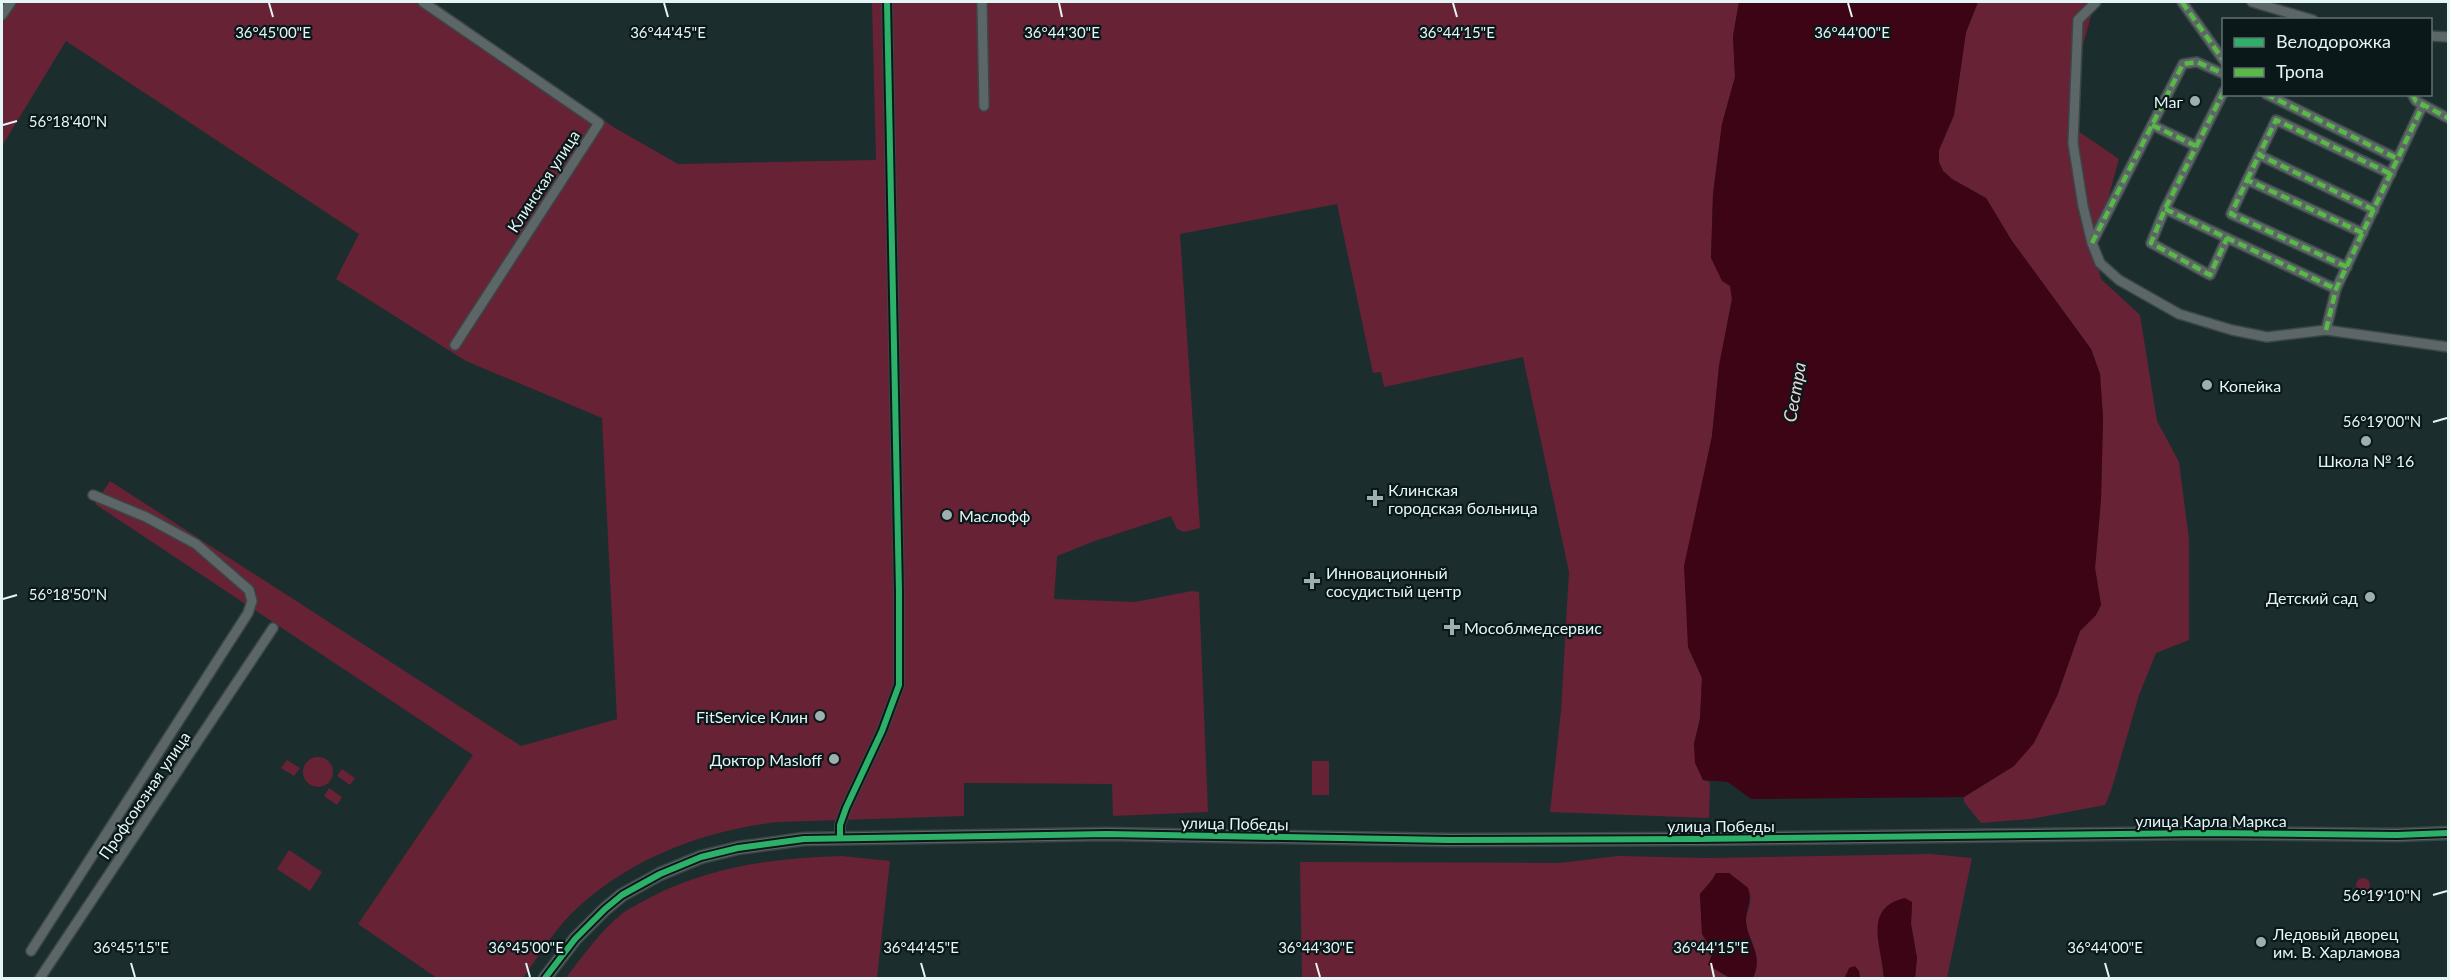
<svg xmlns="http://www.w3.org/2000/svg" width="2450" height="980" viewBox="0 0 2450 980" font-family="Lato,sans-serif">
<rect width="100%" height="100%" fill="#1c2d2d"/>
<!-- green -->
<g fill="#682235">
<path d="M2,2H434L615,128L678,164L876,160L872,2H1739L1733,36L1735,77L1722,124L1713,194L1711,258L1730,285L1732,299L1719,366L1712,436L1701,493L1688,647L1702,678L1700,719L1694,744L1703,780L1710,782L1709,818L1550,812L1561,711L1569,572L1523,357L1384,387L1381,372L1373,373L1337,204L1180,234L1200,528L1184,532L1177,529L1171,516L1092,542L1057,556L1054,599L1135,602L1192,591L1199,592L1208,812L1113,816L1112,784L964,783V816L778,822C701,831 625,860 569,916C552,934 537,958 523,978H437L358,924L473,755L95,504L110,481L521,746L617,719L602,418L466,361L336,279L359,234L66,41L2,146Z"/>
<polygon points="1978,2 2095,2 2081,52 2078,131 2119,159 2094,250 2101,279 2140,315 2157,421 2179,462 2189,539 2189,640 2156,653 2139,695 2111,791 2105,805 2030,819 1981,823 1964,802 1964,797 2014,766 2057,696 2080,631 2096,615 2101,605 2095,568 2101,499 2103,418 2100,374 2091,349 2012,241 1986,198 1952,179 1943,171 1939,162 1939,150 1954,115 1966,32"/>
<circle cx="318" cy="772" r="15"/>
<polygon points="287,760 300,768 294,776 281,768"/>
<rect x="1312" y="761" width="17" height="34"/>
<polygon points="342,769 355,778 350,785 337,776"/>
<polygon points="329,788 342,797 337,805 324,796"/>
<polygon points="289,850 322,872 310,891 277,869"/>
<path d="M1931,854L1972,858L1947,978H1915L1917,958L1911,924L1912,902L1879,945L1884,978H1860L1859,971L1845,974V978H1753C1765,952 1746,940 1746,920C1747,911 1753,901 1749,892C1747,883 1735,880 1729,873L1712,880L1700,894L1702,934L1713,952L1708,965L1730,978H1302L1300,862L1559,863L1618,856L1708,858Z"/>
<path d="M842,856L890,861L877,978H566C581,958 597,936 616,919C626,909 639,904 651,897C712,866 775,858 842,856Z"/>
<circle cx="2363" cy="885" r="7"/>
</g>
<!-- water -->
<g fill="#3c0415">
<polygon points="1739,2 1978,2 1966,32 1954,115 1939,150 1939,162 1943,171 1952,179 1986,198 2012,241 2091,349 2100,374 2103,418 2101,499 2095,568 2101,605 2096,615 2080,631 2057,696 2034,743 2014,766 1964,797 1751,799 1728,782 1703,780 1695,763 1694,744 1700,719 1702,678 1688,647 1684,566 1712,436 1719,366 1732,299 1730,286 1722,281 1711,258 1713,194 1722,124 1735,77 1733,36"/>
<path d="M1716,873H1729L1748,888C1753,900 1745,910 1746,922C1748,943 1764,955 1753,978H1730L1708,965L1713,952L1702,934L1700,894L1712,880Z"/>
<path d="M1905,898L1912,902L1911,924L1917,958L1915,978H1884C1883,948 1861,908 1905,898Z"/>
<polygon points="1855,966 1859,971 1860,978 1845,978 1849,968"/>
</g>
<g fill="none" stroke-linecap="round" stroke-linejoin="round">
<!-- minor casing -->
<g stroke="#3a4747" stroke-width="12">
<g id="minor">
<polyline points="423,2 599,123 455,345"/>
<polyline points="982,2 984,106"/>
<polyline points="2096,2 2078,20 2073,143 2083,206 2092,243 2100,263 2119,280 2179,314 2232,330 2267,337 2326,330 2448,347"/>
<polyline points="2182,2 2224,61"/>
<polyline points="2252,2 2313,20"/>
<polyline points="2,15 11,2"/>
<polyline points="2430,36 2448,37"/>
<polyline points="2224,91 2165,209 2151,243 2210,275 2227,238"/>
<polyline points="2266,94 2398,159"/>
<polyline points="2412,94 2416,101 2448,118"/>
<polyline points="2152,125 2196,146"/>
<polyline points="2247,180 2259,155"/>
<polyline points="2165,209 2336,289"/>
<polyline points="2374,210 2259,155 2276,120 2391,174"/>
<polyline points="2092,243 2183,64 2197,62 2224,74"/>
<polyline points="2347,267 2231,214 2247,180 2363,233"/>
<polyline points="2326,330 2336,289 2423,105"/>
<polyline points="840,838 840,825 846,808 882,731 899,685 899,592 887,2"/>
<polyline points="31,951 248,613 252,601 249,590 196,544 146,517 93,495"/>
<polyline points="40,978 273,628"/>
</g>
</g>
<!-- tertiary casing -->
<g stroke="#3a4747" stroke-width="15">
<polyline id="tertiary" points="545,978 575,939 605,909 622,895 660,874 701,857 738,848 804,839 1107,834 1449,840 1696,839 2206,833 2397,835 2448,833"/>
</g>
<!-- minor -->
<use href="#minor" stroke="#5d6666" stroke-width="9"/>
<!-- tertiary -->
<use href="#tertiary" stroke="#5d6666" stroke-width="12"/>
<!-- quiet -->
<g stroke="#58b947" stroke-width="4.5" stroke-dasharray="9 4.5" stroke-linecap="butt">
<polyline points="2182,2 2224,61"/>
<polyline points="2224,91 2165,209 2151,243 2210,275 2227,238"/>
<polyline points="2266,94 2398,159"/>
<polyline points="2412,94 2416,101 2448,118"/>
<polyline points="2152,125 2196,146"/>
<polyline points="2247,180 2259,155"/>
<polyline points="2165,209 2336,289"/>
<polyline points="2374,210 2259,155 2276,120 2391,174"/>
<polyline points="2092,243 2183,64 2197,62 2224,74"/>
<polyline points="2347,267 2231,214 2247,180 2363,233"/>
<polyline points="2326,330 2336,289 2423,105"/>
</g>
<!-- cycleway casing -->
<g stroke="#0b1819" stroke-width="10">
<g id="cycleway">
<polyline points="840,838 840,825 846,808 882,731 899,685 899,592 887,2"/>
<polyline points="545,978 575,939 605,909 622,895 660,874 701,857 738,848 804,839 1107,834 1449,840 1696,839 2206,833 2397,835 2448,833"/>
</g>
</g>
<!-- cycleway -->
<use href="#cycleway" stroke="#2db169" stroke-width="6"/>
</g>
<!-- ticks -->
<path fill="none" stroke="#e4f5f6" stroke-width="2" d="M269,3L273,17M664,3L668,17M1059,3L1062,17M1453,3L1457,17M1848,3L1852,17M3,125L17,121M2433,422L2447,418M3,599L17,595M2433,895L2447,891M131,963L135,977M526,963L530,977M921,963L925,977M1316,963L1320,977M1711,963L1714,977M2105,963L2109,977"/>
<!-- markers -->
<g fill="#9eafb0" stroke="#0b1819" stroke-width="2">
<circle cx="2195" cy="101" r="6"/>
<circle cx="2207" cy="385" r="6"/>
<circle cx="2366" cy="441" r="6"/>
<path d="M1372 489h6v6h6v6h-6v6h-6v-6h-6v-6h6z"/>
<circle cx="947" cy="515" r="6"/>
<path d="M1309 572h6v6h6v6h-6v6h-6v-6h-6v-6h6z"/>
<circle cx="2370" cy="597" r="6"/>
<path d="M1449 618h6v6h6v6h-6v6h-6v-6h-6v-6h6z"/>
<circle cx="820" cy="716" r="6"/>
<circle cx="834" cy="759" r="6"/>
<circle cx="2261" cy="942" r="6"/>
</g>
<g text-anchor="middle" dominant-baseline="central" stroke-width="4.5" stroke-linejoin="round" paint-order="stroke">
<!-- poi labels -->
<g font-size="16" fill="#e4f5f6" stroke="#0b1819" text-anchor="start">
<text x="2183" y="101" text-anchor="end">Маг</text>
<text x="2219" y="385">Копейка</text>
<text x="2366" y="460" text-anchor="middle">Школа № 16</text>
<text x="1388" y="489">Клинская<tspan x="1388" dy="18">городская больница</tspan></text>
<text x="959" y="515">Маслофф</text>
<text x="1326" y="572">Инновационный<tspan x="1326" dy="18">сосудистый центр</tspan></text>
<text x="2358" y="597" text-anchor="end">Детский сад</text>
<text x="1464" y="627">Мособлмедсервис</text>
<text x="808" y="716" text-anchor="end">FitService Клин</text>
<text x="822" y="759" text-anchor="end">Доктор Masloff</text>
<text x="2273" y="933">Ледовый дворец<tspan x="2273" dy="18">им. В. Харламова</tspan></text>
</g>
<!-- street labels -->
<g font-size="16" fill="#e4f5f6" stroke="#0b1819">
<text transform="translate(543 181) rotate(-57)">Клинская улица</text>
<text transform="translate(144 795) rotate(-56)">Профсоюзная улица</text>
<text x="2211" y="820">улица Карла Маркса</text>
<text transform="translate(1235 823) rotate(1)">улица Победы</text>
<text x="1721" y="825">улица Победы</text>
</g>
<!-- water labels -->
<g font-size="18" font-style="italic" fill="#edd2d6" stroke="#0b1819">
<text transform="translate(1794 392) rotate(-80)">Сестра</text>
</g>
</g>
<g font-size="15" text-anchor="middle" fill="#e4f5f6" stroke="#0b1819" stroke-width="4.5" stroke-linejoin="round" paint-order="stroke">
<text x="273" y="38">36°45'00"E</text>
<text x="668" y="38">36°44'45"E</text>
<text x="1062" y="38">36°44'30"E</text>
<text x="1457" y="38">36°44'15"E</text>
<text x="1852" y="38">36°44'00"E</text>
<text x="68" y="127">56°18'40"N</text>
<text x="2382" y="427">56°19'00"N</text>
<text x="68" y="600">56°18'50"N</text>
<text x="2382" y="901">56°19'10"N</text>
<text x="131" y="953">36°45'15"E</text>
<text x="526" y="953">36°45'00"E</text>
<text x="921" y="953">36°44'45"E</text>
<text x="1316" y="953">36°44'30"E</text>
<text x="1711" y="953">36°44'15"E</text>
<text x="2105" y="953">36°44'00"E</text>
</g>
<!-- border -->
<rect width="2450" height="980" fill="none" stroke="#e4f5f6" stroke-width="6"/>
<!-- legend -->
<rect x="2222" y="18" width="210" height="78" fill="#0b1819" stroke="#627071" stroke-width="1.5"/>
<rect x="2234" y="38" width="30" height="9" fill="#2db169" stroke="#627071" stroke-width="1.5"/>
<text x="2276" y="48" font-size="18" fill="#e4f5f6">Велодорожка</text>
<rect x="2234" y="68" width="30" height="9" fill="#58b947" stroke="#627071" stroke-width="1.5"/>
<text x="2276" y="78" font-size="18" fill="#e4f5f6">Тропа</text>
</svg>
